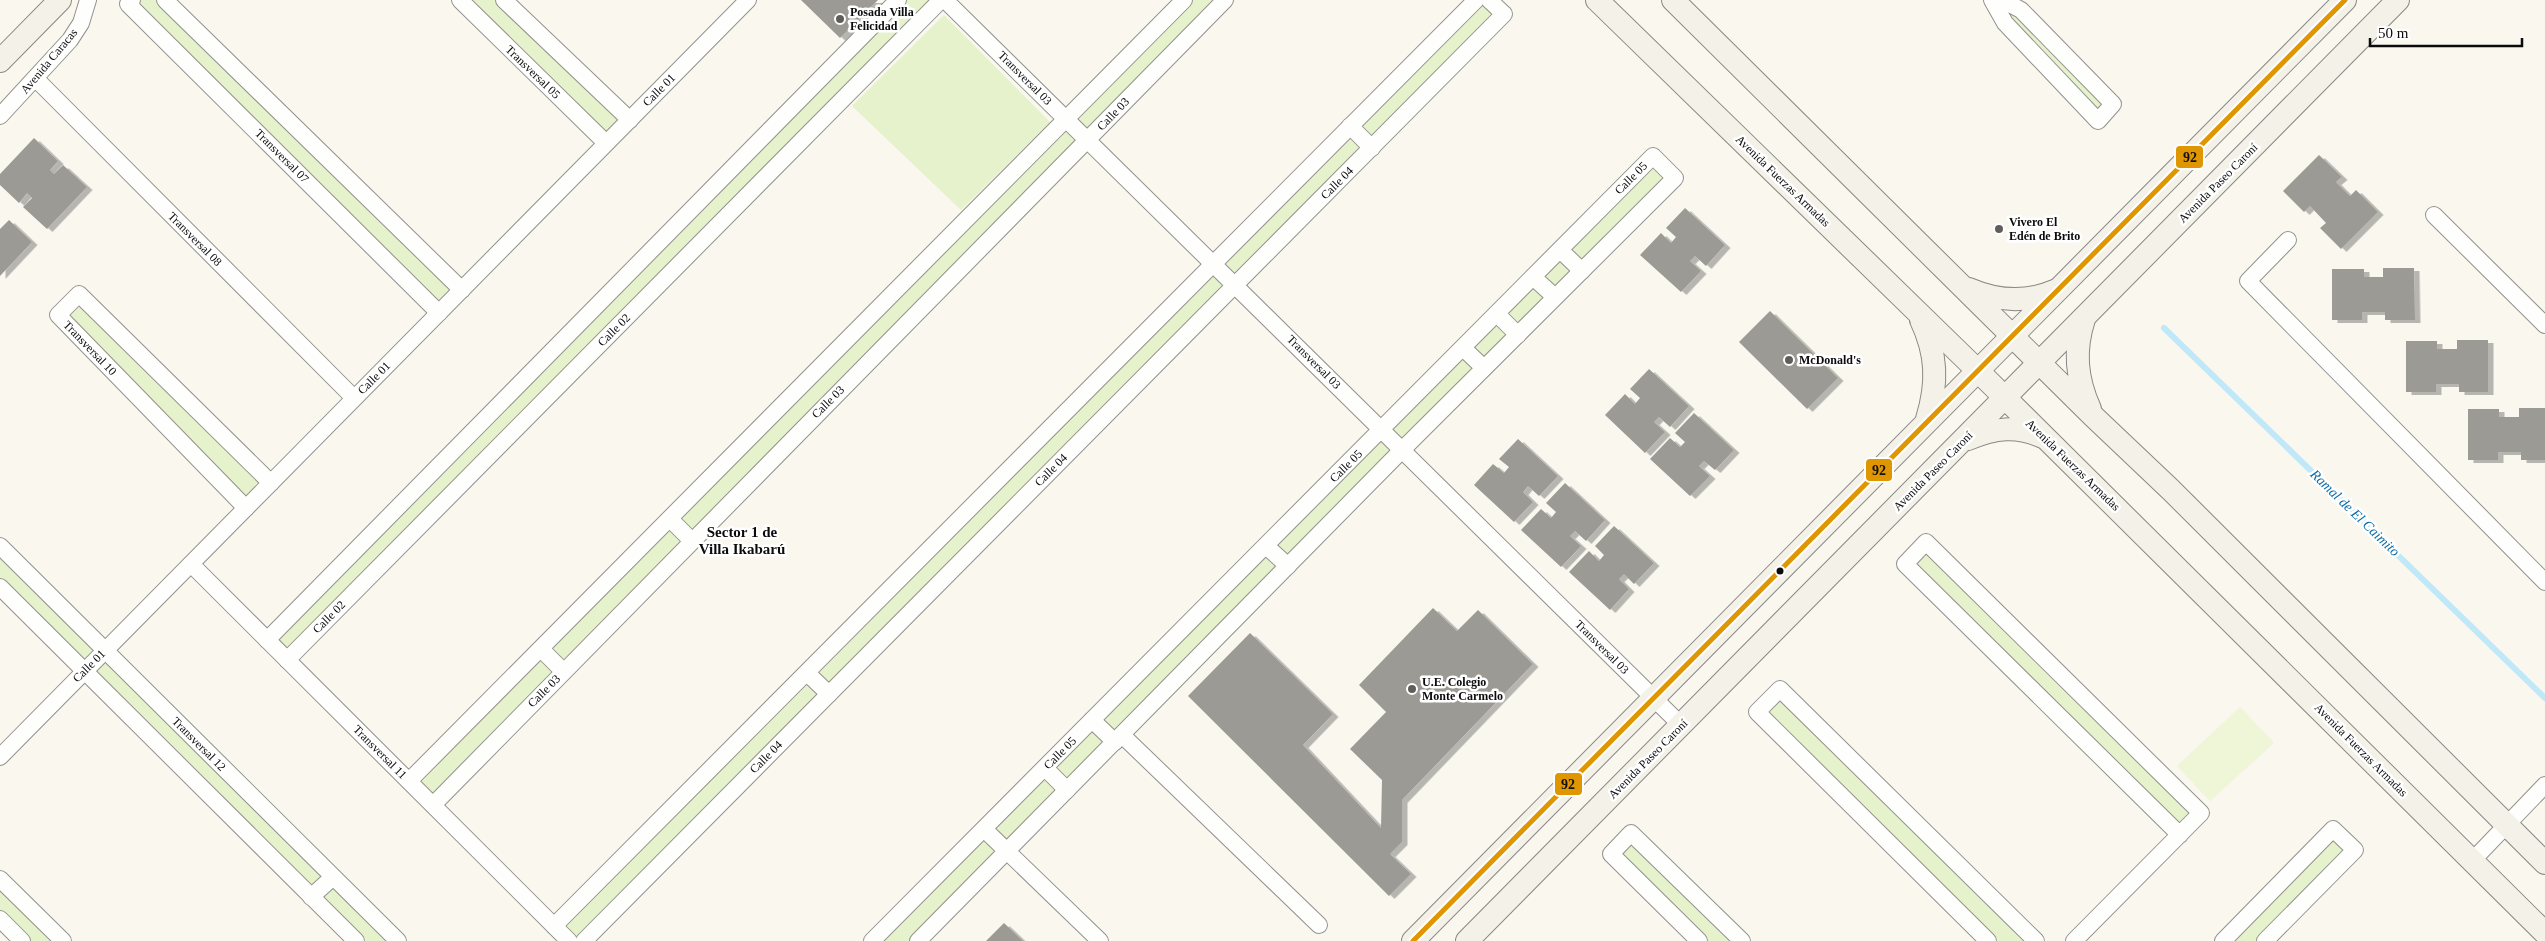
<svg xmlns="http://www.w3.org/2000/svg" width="2545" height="941" viewBox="0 0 2545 941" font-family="'Times New Roman',serif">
<defs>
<filter id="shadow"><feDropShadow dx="5.5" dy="3" stdDeviation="0" flood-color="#0004"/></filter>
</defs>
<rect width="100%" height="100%" fill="#faf7ef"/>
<!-- green -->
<g fill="#e5f2cc">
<polygon points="132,0 165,0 461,290 440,312"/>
<polygon points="460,0 504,0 629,121 607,143"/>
<polygon points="899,0 941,0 287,660 267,640"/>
<polygon points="1184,0 1225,0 432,804 409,782"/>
<polygon points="1476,0 1504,14 584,941 569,941 555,927"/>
<polygon points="2002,0 2113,104 2098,121 2005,23"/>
<polygon points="944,15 1050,122 961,210 852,106"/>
<polygon points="1653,156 1675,178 918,941 872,941"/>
<polygon points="79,294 270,483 246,508 58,315"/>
<polygon points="1926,542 2201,813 2180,835 1905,564"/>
<polygon points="0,547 398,941 356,941 0,587"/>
<polygon points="1780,689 2036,941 1988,941 1757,712"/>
<polygon points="2333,829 2355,850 2265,941 2223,941"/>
<polygon points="1631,833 1742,941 1699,941 1611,854"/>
<polygon points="0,879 63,941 22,941 0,919"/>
</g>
<!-- pitch -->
<polygon fill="#eff5d7" points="2240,707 2274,743 2210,801 2177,766"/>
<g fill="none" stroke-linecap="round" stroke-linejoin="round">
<!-- stream -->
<polyline stroke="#c1e8f8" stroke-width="6" points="2164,328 2545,698"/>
</g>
<!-- building -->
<g fill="#9c9a95" filter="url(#shadow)">
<polygon points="801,0 878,0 840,38"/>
<polygon points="34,138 58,161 50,170 54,174 63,165 87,187 47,229 23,207 32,198 27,193 19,203 0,185 0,174"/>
<polygon points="2319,155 2342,177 2336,182 2350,196 2356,190 2378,212 2341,249 2320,228 2326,223 2310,206 2304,212 2283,191"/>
<polygon points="1685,208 1725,245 1706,266 1695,256 1690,261 1701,271 1681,292 1640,255 1661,233 1671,243 1676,237 1666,228"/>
<polygon points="9,220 32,242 0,276 0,229"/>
<polygon points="2383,268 2414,268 2415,320 2385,320 2385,312 2362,312 2362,320 2332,320 2332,269 2364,269 2364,277 2383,277"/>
<polygon points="1770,311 1838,378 1807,409 1739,342"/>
<polygon points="2457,340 2488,340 2488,392 2459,392 2459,384 2436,384 2436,392 2406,392 2406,341 2437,341 2437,349 2457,349"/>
<polygon points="1649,369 1689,406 1670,427 1659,417 1654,422 1665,432 1645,453 1605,415 1625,394 1635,404 1640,398 1630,389"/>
<polygon points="2519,408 2545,408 2545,460 2521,460 2521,452 2498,452 2498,460 2468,460 2468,409 2499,409 2499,417 2519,417"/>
<polygon points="1694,413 1734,450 1715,470 1704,461 1699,466 1710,476 1690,496 1650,459 1670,438 1680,447 1685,442 1675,433"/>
<polygon points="1518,439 1558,476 1539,496 1528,486 1523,492 1533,502 1514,522 1474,485 1493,464 1504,473 1509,467 1499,459"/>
<polygon points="1565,483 1605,520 1586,541 1575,531 1570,536 1581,546 1561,567 1521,530 1541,509 1551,518 1556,512 1546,503"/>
<polygon points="1614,526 1654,563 1634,584 1624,574 1619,579 1629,589 1610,610 1569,572 1589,551 1599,561 1604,555 1595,546"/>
<polygon points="1433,608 1457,631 1478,610 1533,664 1402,800 1402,842 1390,854 1411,874 1389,896 1188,696 1250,633 1333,714 1303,745 1381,828 1382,780 1350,749 1386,712 1359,685"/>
<polygon points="1004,923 1023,941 986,941"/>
</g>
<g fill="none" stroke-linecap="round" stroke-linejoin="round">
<!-- street casing -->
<g stroke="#93918e" stroke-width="18">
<g id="street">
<polyline points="132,0 128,4 439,313"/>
<polyline points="165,0 462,290"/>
<polyline points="460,0 606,143"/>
<polyline points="504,0 630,120"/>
<polyline points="945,0 1681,725"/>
<polyline points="1992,0 2005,23 2098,121 2113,104 2021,10 2002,0"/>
<polyline points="36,79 354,398"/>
<polyline points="0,116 70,40 81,23 88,0"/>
<polyline points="1350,126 1372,148"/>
<polyline points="2434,215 2545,325"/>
<polyline points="2288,240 2248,281 2545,582"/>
<polyline points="1560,250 1582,271"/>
<polyline points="1533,277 1555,297"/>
<polyline points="1497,314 1518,335"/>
<polyline points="1463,348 1484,368"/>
<polyline points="246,508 58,315 79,294 271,483"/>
<polyline points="670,519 692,541"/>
<polyline points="0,546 398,941"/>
<polyline points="1266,546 1288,566"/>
<polyline points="191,564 569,941"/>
<polyline points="0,587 356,941"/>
<polyline points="267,640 898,0"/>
<polyline points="541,649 563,671"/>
<polyline points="287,660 941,0"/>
<polyline points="807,673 829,694"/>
<polyline points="1092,720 1115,742"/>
<polyline points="1122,735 1319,925"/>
<polyline points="0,757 748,0"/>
<polyline points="1045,768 1067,790"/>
<polyline points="409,781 1184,0"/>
<polyline points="433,805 1225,0"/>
<polyline points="984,829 1100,941"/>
<polyline points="2472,861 2545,785"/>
<polyline points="0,879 63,941"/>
<polyline points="311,897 333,877"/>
<polyline points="0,919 22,941"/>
<polyline points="554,926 1476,0"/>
<polyline points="584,941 1504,14 1489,0"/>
<polyline points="872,941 1653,156 1675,178 1403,449 918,941"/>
<polyline points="1699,941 1611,854 1631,833 1742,941"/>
<polyline points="1988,941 1757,712 1780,689 2036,941"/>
<polyline points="2074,941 2201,813 1926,542 1905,564 2180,835"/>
<polyline points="2223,941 2333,829 2355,850 2265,941"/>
</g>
</g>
<!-- secondary casing -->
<g stroke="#898884" stroke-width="24">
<g id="secondary">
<polyline points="1597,0 1977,370 2545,933"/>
<polyline points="1673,0 2093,416 2171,490 2545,863"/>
<polyline points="0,61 60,0"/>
<path d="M1969,289C1997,301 2026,303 2054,291"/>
<path d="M2084,319C2074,350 2076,378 2090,409"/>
<path d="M1921,320C1937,354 1938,383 1927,419"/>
<path d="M1968,439C1995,428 2016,425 2043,437"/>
<polyline points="1413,941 2345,0"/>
<polyline points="1467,941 2398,0"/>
</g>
</g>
<!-- street -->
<use href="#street" stroke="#fefefd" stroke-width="16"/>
<!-- secondary -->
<use href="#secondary" stroke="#f4f2e8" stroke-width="22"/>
<!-- bus-1 casing -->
<g stroke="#fff" stroke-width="9">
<polyline id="bus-1" points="1413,941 2345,0"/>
</g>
<!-- bus-1 -->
<use href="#bus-1" stroke="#df9601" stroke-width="5"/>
</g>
<!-- markers -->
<g fill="#5f5e5b" stroke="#fff" stroke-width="2">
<circle cx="840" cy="19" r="5"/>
<circle cx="1999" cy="229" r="5"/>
<circle cx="1789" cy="360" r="5"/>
<circle cx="1412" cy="689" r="5"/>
</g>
<circle fill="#0b0b0b" stroke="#fff" stroke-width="2" cx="1780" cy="571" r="4.5"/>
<g text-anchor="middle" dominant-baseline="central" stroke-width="5" stroke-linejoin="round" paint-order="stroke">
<!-- poi labels -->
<g font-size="12" font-weight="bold" fill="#0b0b0b" stroke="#fff" text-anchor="start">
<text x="850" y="12">Posada Villa<tspan x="850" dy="14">Felicidad</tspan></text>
<text x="2009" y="222">Vivero El<tspan x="2009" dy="14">Edén de Brito</tspan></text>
<text x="1799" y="360">McDonald's</text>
<text x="1422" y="682">U.E. Colegio<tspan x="1422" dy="14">Monte Carmelo</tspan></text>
</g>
<!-- street labels -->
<g font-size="12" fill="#0b0b0b" stroke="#fff">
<text transform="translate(49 61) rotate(-50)">Avenida Caracas</text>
<text transform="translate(533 72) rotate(44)">Transversal 05</text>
<text transform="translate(1025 78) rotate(45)">Transversal 03</text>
<text transform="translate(659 90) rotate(-45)">Calle 01</text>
<text transform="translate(1113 114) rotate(-46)">Calle 03</text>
<text transform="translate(282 156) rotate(45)">Transversal 07</text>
<text transform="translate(1631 178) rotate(-45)">Calle 05</text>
<text transform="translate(1783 181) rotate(44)">Avenida Fuerzas Armadas</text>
<text transform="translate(1337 183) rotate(-45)">Calle 04</text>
<text transform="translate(2218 183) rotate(-45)">Avenida Paseo Caroní</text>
<text transform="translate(195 239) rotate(45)">Transversal 08</text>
<text transform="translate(614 330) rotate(-45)">Calle 02</text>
<text transform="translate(90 348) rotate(46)">Transversal 10</text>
<text transform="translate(1314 362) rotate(45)">Transversal 03</text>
<text transform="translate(374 378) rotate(-45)">Calle 01</text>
<text transform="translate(828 402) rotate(-45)">Calle 03</text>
<text transform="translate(2073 465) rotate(44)">Avenida Fuerzas Armadas</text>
<text transform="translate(1346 466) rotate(-45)">Calle 05</text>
<text transform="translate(1051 470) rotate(-45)">Calle 04</text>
<text transform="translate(1933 471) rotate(-45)">Avenida Paseo Caroní</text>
<text transform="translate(329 617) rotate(-45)">Calle 02</text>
<text transform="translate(1602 647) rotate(45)">Transversal 03</text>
<text transform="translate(89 666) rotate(-45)">Calle 01</text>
<text transform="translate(544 691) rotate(-45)">Calle 03</text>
<text transform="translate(199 744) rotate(45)">Transversal 12</text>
<text transform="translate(2361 750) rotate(45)">Avenida Fuerzas Armadas</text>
<text transform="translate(380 752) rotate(45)">Transversal 11</text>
<text transform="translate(1060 753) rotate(-45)">Calle 05</text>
<text transform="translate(766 757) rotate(-45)">Calle 04</text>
<text transform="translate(1648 759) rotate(-45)">Avenida Paseo Caroní</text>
</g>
<!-- water labels -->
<g font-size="14" font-style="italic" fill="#0b6da7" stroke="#fff">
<text transform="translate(2355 513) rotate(44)">Ramal de El Caimito</text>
</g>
<!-- quarter labels -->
<g font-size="15" font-weight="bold" fill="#0b0b0b" stroke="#fff">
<text x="742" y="532">Sector 1 de<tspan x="742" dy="17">Villa Ikabarú</tspan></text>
</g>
</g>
<g stroke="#fff" stroke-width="2">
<rect x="2175" y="145" width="29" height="24" rx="5" fill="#df9601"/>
<rect x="1865" y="458" width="28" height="24" rx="5" fill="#df9601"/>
<rect x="1554" y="772" width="29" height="24" rx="5" fill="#df9601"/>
</g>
<g font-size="14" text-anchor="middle" font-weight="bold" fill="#111">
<text x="2190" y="162">92</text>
<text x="1879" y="475">92</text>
<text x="1568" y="789">92</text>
</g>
<!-- scale -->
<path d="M2370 38v8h152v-8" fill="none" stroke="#0b0b0b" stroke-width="2.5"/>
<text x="2378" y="38" font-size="15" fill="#0b0b0b" stroke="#ffffff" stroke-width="4" paint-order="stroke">50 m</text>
</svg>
